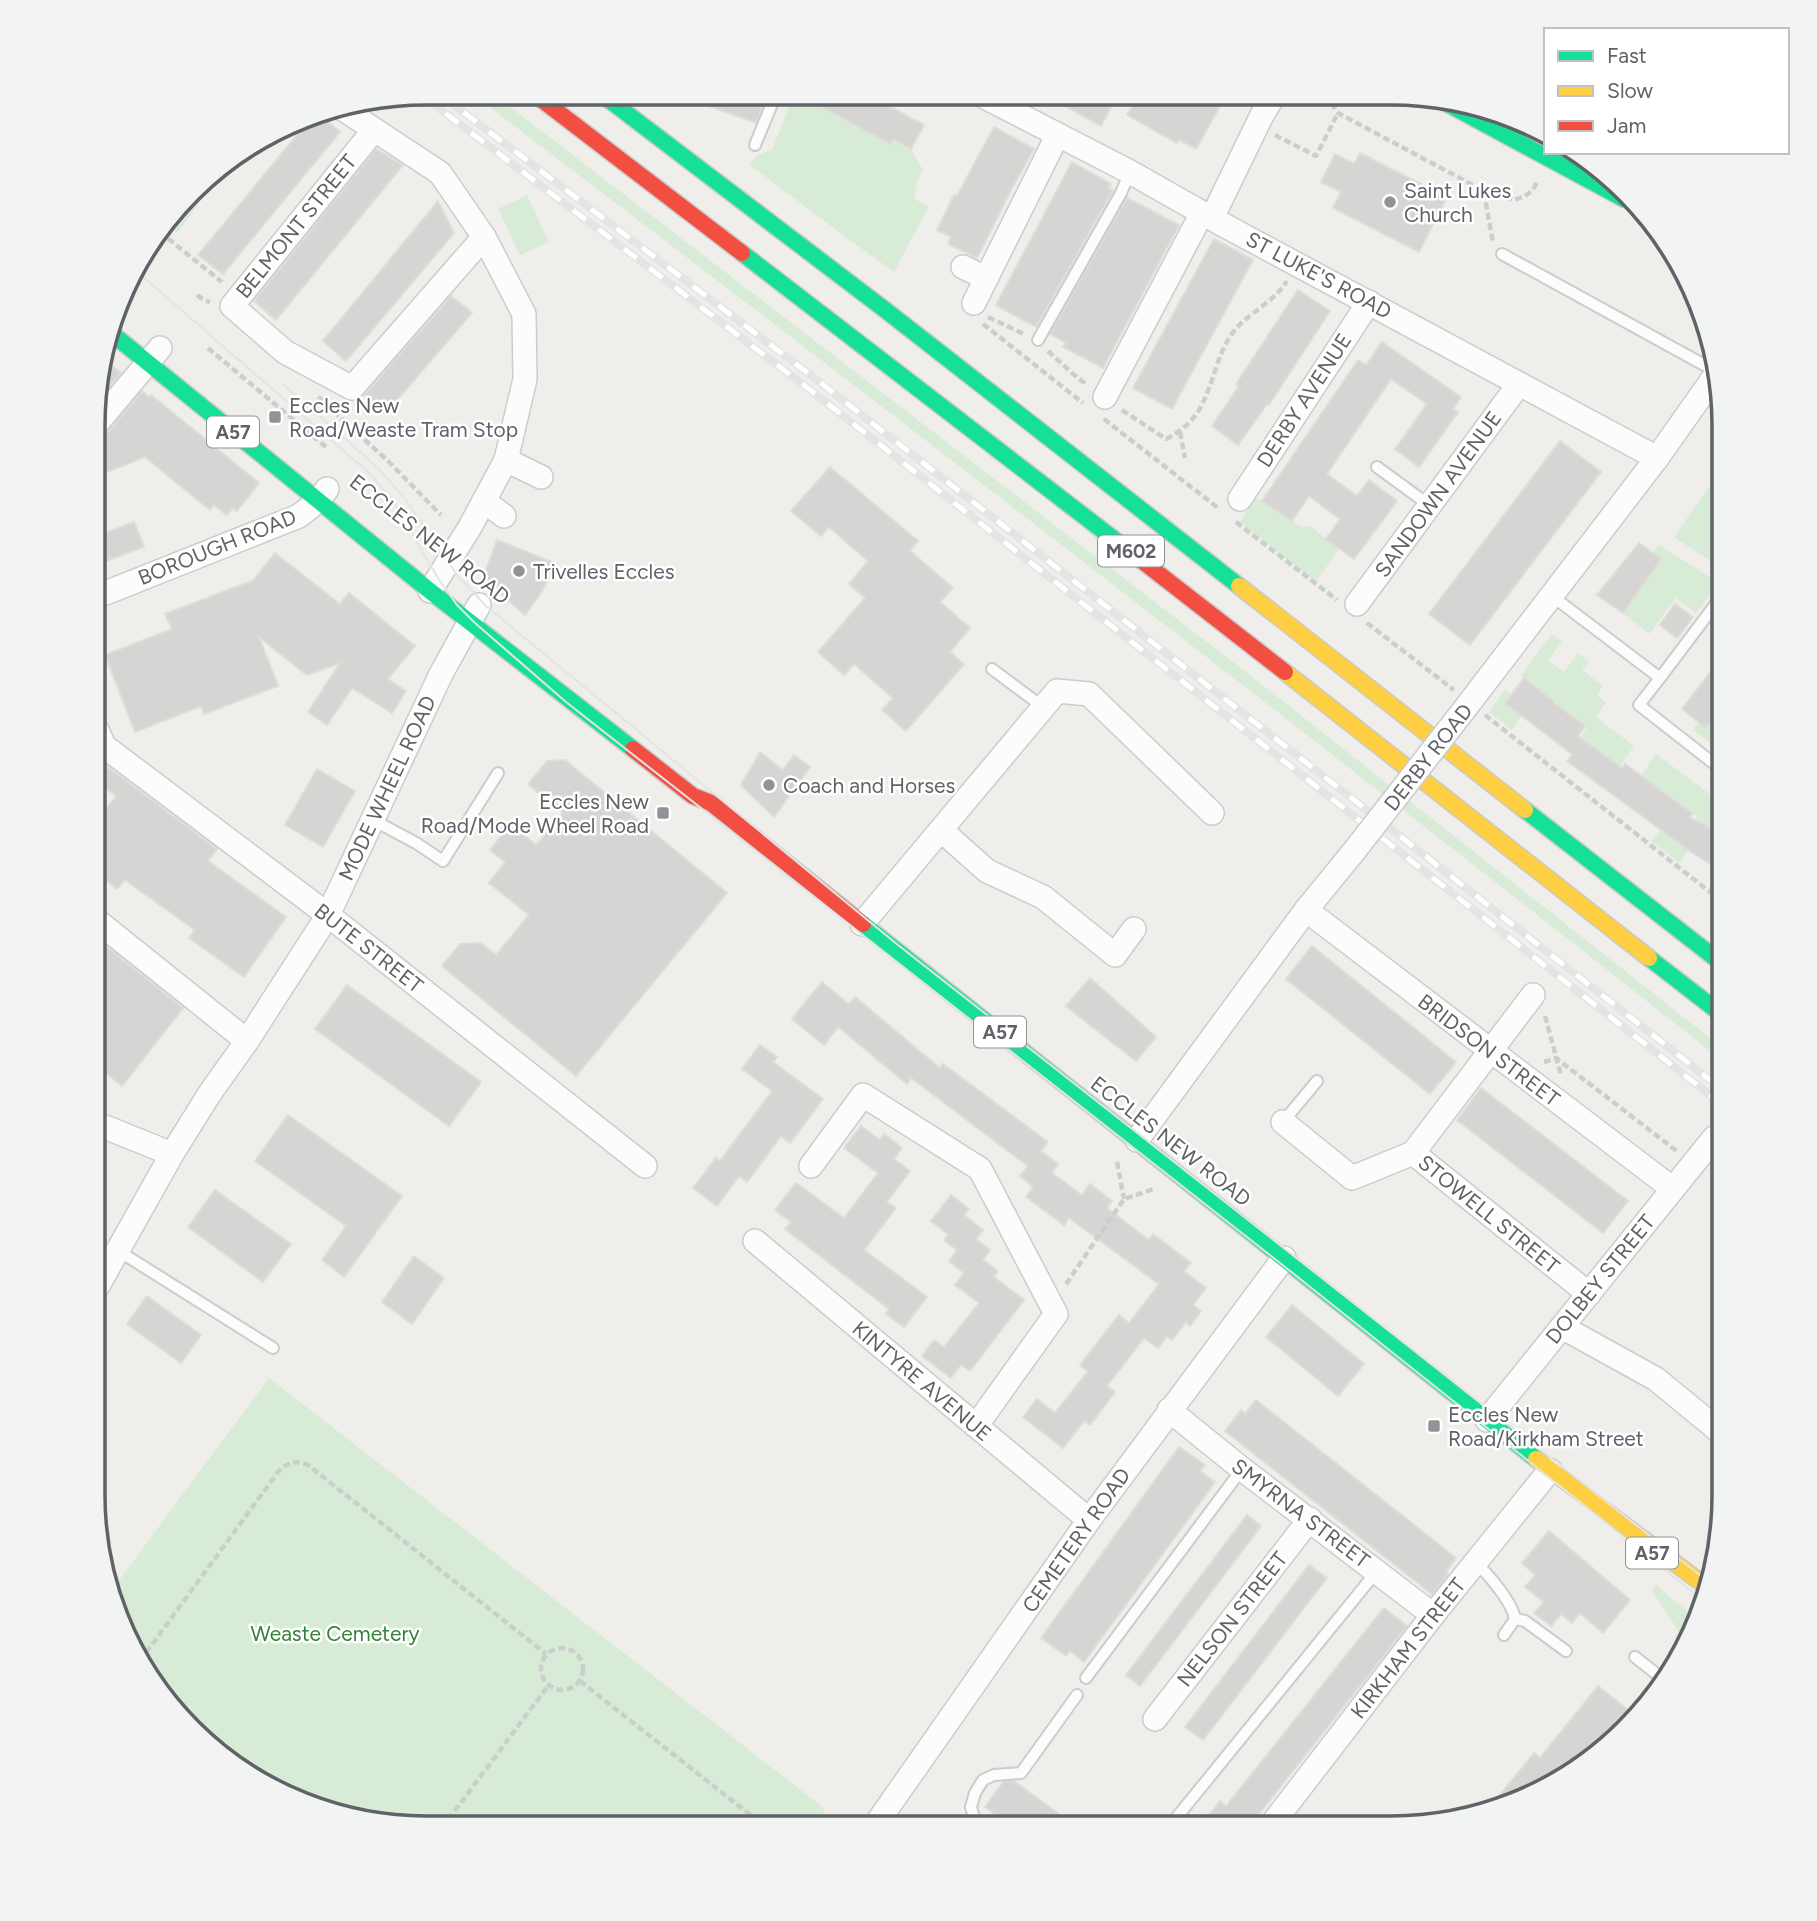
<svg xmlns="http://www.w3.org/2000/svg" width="1817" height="1921" viewBox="0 0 1817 1921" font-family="Figtree,sans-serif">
<rect width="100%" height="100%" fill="#efeeea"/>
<!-- green -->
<g fill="#d8ebd6">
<path d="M471,93H492L1246,672L1724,1049V1062C1309,734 891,412 471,93Z"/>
<polygon points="794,94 801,94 803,105 829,105 893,139 911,149 923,170 914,188 917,190 914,199 929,206 894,272 851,241 750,165 757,155 772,150"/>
<polygon points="210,173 217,179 177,233 167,224"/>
<polygon points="527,195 549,242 520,255 498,209"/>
<polygon points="1724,465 1724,570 1674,537"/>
<polygon points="1255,498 1262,501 1301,527 1310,526 1339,549 1316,582 1240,522"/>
<polygon points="1659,545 1719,583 1696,613 1676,598 1649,634 1623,613 1645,583 1640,580 1649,576 1661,560 1653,553"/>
<polygon points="1552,634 1562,641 1548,661 1564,672 1578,653 1589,662 1582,670 1603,686 1597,695 1606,703 1596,717 1634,746 1620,766 1581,737 1587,727 1558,706 1558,703 1521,675"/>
<polygon points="1505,689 1512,695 1505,703 1522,716 1512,730 1489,712"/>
<polygon points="1724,704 1724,753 1693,730 1699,722"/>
<polygon points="1656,754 1711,795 1714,791 1724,797 1724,822 1717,833 1696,820 1697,817 1641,776"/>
<polygon points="1661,830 1673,839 1678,833 1692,842 1680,863 1652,841"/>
<polygon points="269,1378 824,1808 821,1828 405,1828 260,1784 149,1680 111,1602 109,1594"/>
<polygon points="1656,1585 1693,1616 1686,1639 1682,1636 1652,1591"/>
</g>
<!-- building -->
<g fill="#d6d5d3" stroke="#deddd9" stroke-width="2">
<polygon points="682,93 739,94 768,94 756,123 681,96"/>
<polygon points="798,94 867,94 924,125 911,149 893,139 890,144"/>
<polygon points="1043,94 1105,95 1115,100 1101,126"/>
<polygon points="1139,95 1226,95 1196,149 1179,140 1177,143 1127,115"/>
<polygon points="316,112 340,132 223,274 198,255"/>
<polygon points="994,127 1034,149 1011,190 977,258 948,244 951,237 937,230 954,195 957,196"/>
<polygon points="376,149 403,165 276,320 254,301"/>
<polygon points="1360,153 1447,197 1419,252 1333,208 1341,192 1321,182 1335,154 1354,164"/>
<polygon points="1072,162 1111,184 1109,188 1113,190 1036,327 996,305"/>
<polygon points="1127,198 1179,225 1103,368 1063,347 1066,343 1050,334"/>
<polygon points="438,201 454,233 346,361 323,341"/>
<polygon points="1214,239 1253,260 1172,409 1133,388"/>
<polygon points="1298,290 1330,311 1269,405 1267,404 1238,445 1212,426 1239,386 1236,384"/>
<polygon points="451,296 472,313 385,414 364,395"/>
<polygon points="1382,342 1461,397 1453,409 1458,412 1419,467 1395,449 1427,404 1391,379 1327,474 1357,496 1369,480 1397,501 1354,559 1326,539 1340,519 1309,496 1292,521 1262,501 1358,360 1366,365"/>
<polygon points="101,357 121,373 99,399 99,362"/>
<polygon points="142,391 149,397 151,395 259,483 237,511 233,508 227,515 214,505 210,510 145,457 99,475 99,435 104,434 110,430"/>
<polygon points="1560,441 1601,472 1470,645 1429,614"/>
<polygon points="830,467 918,541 910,551 953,588 940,602 970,628 950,652 964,664 906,731 882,710 893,698 854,664 844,675 818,652 865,598 849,584 868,561 829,527 821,536 791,511"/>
<polygon points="134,522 144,547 98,564 98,536"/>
<polygon points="497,540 557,564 539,596 525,615 483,578"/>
<polygon points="1639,543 1661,559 1623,613 1597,595"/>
<polygon points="275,553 340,604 349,593 415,646 388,679 406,691 392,713 352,688 327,725 308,712 340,663 307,675 259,637 278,686 204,714 201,706 135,732 105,655 172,629 165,614 254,580"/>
<polygon points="1675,604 1693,617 1677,638 1660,625"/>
<polygon points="1724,654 1724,704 1706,728 1682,709"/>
<polygon points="1524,678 1555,702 1554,703 1585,726 1578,736 1622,768 1625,764 1692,813 1690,817 1724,836 1724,872 1694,854 1567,761 1572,754 1505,703"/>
<polygon points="760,752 783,770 794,755 810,767 774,817 741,785"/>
<polygon points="565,760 727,893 576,1076 442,966 460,944 481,943 496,955 529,915 489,883 505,862 490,850 505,831 518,830 536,845 563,813 528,784 547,761"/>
<polygon points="108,767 217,849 208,861 286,917 244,977 189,938 195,930 125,880 117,889 97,873 97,821 116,796 97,781"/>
<polygon points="317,769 355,791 323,847 285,825"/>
<polygon points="96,938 183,1008 122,1086 96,1065"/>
<polygon points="1312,946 1456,1062 1430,1094 1286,979"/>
<polygon points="1090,978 1156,1037 1136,1061 1066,1006"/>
<polygon points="822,982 849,1004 855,997 940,1068 943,1064 1048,1142 1041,1151 1058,1164 1052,1173 1082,1195 1090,1184 1112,1201 1107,1208 1149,1240 1153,1234 1191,1263 1184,1271 1206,1288 1193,1305 1201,1311 1190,1326 1186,1322 1172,1340 1167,1336 1158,1348 1144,1338 1107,1386 1115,1392 1090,1425 1084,1421 1063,1448 1023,1417 1037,1399 1055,1413 1088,1371 1080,1365 1119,1315 1129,1323 1159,1284 1069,1218 1064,1225 1026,1197 1033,1187 1020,1176 1028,1166 911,1078 907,1084 838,1027 824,1045 792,1019"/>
<polygon points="347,985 481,1082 449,1126 315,1029"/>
<polygon points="760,1045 777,1057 773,1062 823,1099 790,1143 781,1136 747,1182 739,1176 717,1206 693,1188 716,1158 720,1161 772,1091 742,1069"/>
<polygon points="1481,1088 1628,1201 1603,1233 1457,1120"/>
<polygon points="288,1115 402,1196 344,1277 322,1260 346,1226 255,1161"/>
<polygon points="861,1126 880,1140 884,1134 902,1148 894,1159 910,1171 887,1202 896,1208 864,1250 927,1297 904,1327 886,1314 889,1309 785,1229 791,1222 775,1210 796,1183 844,1218 878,1173 844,1148"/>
<polygon points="215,1190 291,1244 263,1282 188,1227"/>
<polygon points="951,1195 969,1209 964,1215 983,1230 976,1239 990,1250 983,1260 998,1271 994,1277 1024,1300 970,1371 961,1365 951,1378 922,1356 934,1340 944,1347 979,1303 955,1285 964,1273 949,1261 957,1250 944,1240 948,1234 931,1221"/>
<polygon points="414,1256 444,1278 412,1324 382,1302"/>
<polygon points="147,1296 201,1335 181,1363 127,1324"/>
<polygon points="1292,1305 1364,1364 1338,1396 1266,1337"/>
<polygon points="1256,1400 1456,1558 1446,1572 1448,1574 1432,1594 1225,1431 1241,1410 1245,1414"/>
<polygon points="1179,1447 1205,1465 1200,1471 1215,1482 1084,1662 1070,1651 1066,1656 1041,1638"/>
<polygon points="1247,1515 1261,1526 1140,1686 1126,1675"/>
<polygon points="1549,1531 1630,1600 1603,1633 1580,1613 1572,1623 1561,1614 1551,1626 1534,1613 1544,1602 1525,1587 1535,1575 1522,1563"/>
<polygon points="1309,1565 1327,1578 1203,1740 1185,1727"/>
<polygon points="1384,1608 1407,1626 1248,1828 1199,1828 1220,1801 1226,1806"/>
<polygon points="1598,1686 1632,1713 1576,1772 1497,1811 1485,1813 1534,1753 1540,1758"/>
<polygon points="1014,1781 1078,1828 1014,1828 985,1807 1003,1782"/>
</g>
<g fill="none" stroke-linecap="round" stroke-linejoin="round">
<!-- lane casing -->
<g stroke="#cbcccc" stroke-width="14">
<g id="lane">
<polyline points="1013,113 1022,94"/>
<polyline points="755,145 776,94"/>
<polyline points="1502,254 1717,372"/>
<polyline points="1038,340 1121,193 1130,172"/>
<polyline points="1377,467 1429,505"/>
<polyline points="1552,596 1660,678 1639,705 1717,766"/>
<polyline points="992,669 1043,707"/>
<polyline points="1660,678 1721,597"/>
<polyline points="373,820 416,843 443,861 498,773"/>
<polyline points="1283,1122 1317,1081"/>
<polyline points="117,1250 273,1348"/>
<path d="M1475,1563C1488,1573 1512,1602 1515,1619L1504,1635"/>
<polyline points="1515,1619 1525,1621 1566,1651"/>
<polyline points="1635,1657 1663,1679"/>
<polyline points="1086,1678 1242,1469"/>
<polyline points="977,1828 971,1807 975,1793 983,1780 994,1775 1021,1773 1077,1695"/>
<polyline points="1168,1828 1377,1571"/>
</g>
</g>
<!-- street casing -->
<g stroke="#cbcccc" stroke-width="26">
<g id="street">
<polyline points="979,94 1130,172 1220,223 1657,458"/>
<polyline points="340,107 440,173 484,237 524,314 525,379 506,460 470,527 430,591"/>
<polyline points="374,130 232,306 285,352 352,388 484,237"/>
<polyline points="1212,218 1262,115 1274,95"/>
<polyline points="963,267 986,278"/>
<polyline points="974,303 1057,136"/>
<polyline points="1105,397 1202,213"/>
<polyline points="99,421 160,348"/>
<polyline points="506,460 541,477"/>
<polyline points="1240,499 1369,302"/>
<polyline points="484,501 504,516"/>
<polyline points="98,596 299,516 319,500 327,489"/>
<polyline points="1357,604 1519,384"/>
<polyline points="1467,706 1657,458 1717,373"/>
<polyline points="97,730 104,746 328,915 645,1166"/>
<polyline points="941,830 987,871 1043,897 1115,955 1134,929"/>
<polyline points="1306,910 1673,1189"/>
<polyline points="96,920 247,1041"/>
<polyline points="862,924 1057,691 1089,694 1212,813"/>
<polyline points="1283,1122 1352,1178 1413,1153 1589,1294"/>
<polyline points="95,1123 172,1154"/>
<polyline points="1137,1140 1306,910 1355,850"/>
<polyline points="1413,1153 1533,995"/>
<polyline points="811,1166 863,1095 980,1169 1056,1314 976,1426"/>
<polyline points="755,1241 1089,1520"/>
<polyline points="95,1291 172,1154 210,1093 247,1041 328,915 441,674 479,605"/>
<polyline points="1562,1327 1656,1379 1724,1435"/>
<polyline points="1169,1410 1242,1469 1433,1615"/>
<polyline points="1487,1420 1714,1138"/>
<polyline points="1155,1719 1310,1519"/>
<polyline points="874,1827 1089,1520 1284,1258"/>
<polyline points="1269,1828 1433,1615 1550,1470"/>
</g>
</g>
<!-- fast casing -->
<g stroke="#cacacb" stroke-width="19">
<g id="fast">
<polyline points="600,93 884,309 1239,586"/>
<polyline points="1433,96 1624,199"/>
<polyline points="742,253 1141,560"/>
<polyline points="110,332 430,591 633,749"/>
<polyline points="1525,810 1724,965"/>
<polyline points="863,924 1536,1459"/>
<polyline points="1649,958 1724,1016"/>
</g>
</g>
<!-- slow casing -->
<g stroke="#cacacb" stroke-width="19">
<g id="slow">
<polyline points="1239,586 1525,810"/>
<polyline points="1285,672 1649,958"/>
<polyline points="1536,1459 1703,1584"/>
</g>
</g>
<!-- jam casing -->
<g stroke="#cacacb" stroke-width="19">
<g id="jam">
<polyline points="533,93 742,253"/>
<polyline points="1141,560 1285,672"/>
<polyline points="633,749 693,796 711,803 863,924"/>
</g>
</g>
<!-- path -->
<g stroke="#cacfcc" stroke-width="4.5" stroke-dasharray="7 3.5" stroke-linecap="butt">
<polyline points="1325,95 1338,113 1486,192 1514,200 1525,196 1533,190 1538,180"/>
<polyline points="1275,135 1316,156 1338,113"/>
<polyline points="1486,192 1486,204 1493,243"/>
<polyline points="160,232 222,282"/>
<polyline points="197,295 204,300 210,302"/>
<polyline points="988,317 1024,334"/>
<polyline points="983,324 1083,403"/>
<polyline points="208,348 326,447"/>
<polyline points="1048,351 1073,374 1086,384"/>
<polyline points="318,397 388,461 441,515"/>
<path d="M1122,410L1166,439C1214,416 1207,372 1231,335C1246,313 1273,304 1287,281"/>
<polyline points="1104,419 1218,508"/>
<polyline points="1180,432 1185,458"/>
<polyline points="1236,522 1337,600"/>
<polyline points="1367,623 1454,690"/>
<polyline points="1485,715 1724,903"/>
<polyline points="1545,1016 1561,1075"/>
<polyline points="1544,1062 1556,1058 1678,1152"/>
<polyline points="1117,1162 1124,1199"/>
<polyline points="1066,1284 1124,1199 1154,1189"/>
<circle cx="562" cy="1669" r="21"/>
<path d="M140,1661L278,1472C288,1462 295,1460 308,1465L546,1654"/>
<polyline points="580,1681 767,1828"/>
<polyline points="442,1828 548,1686"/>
</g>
<!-- lane -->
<use href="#lane" stroke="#fdfcfc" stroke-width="10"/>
<!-- street -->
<use href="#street" stroke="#fdfcfc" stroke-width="23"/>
<!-- fast -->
<use href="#fast" stroke="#16e098" stroke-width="16"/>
<!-- slow -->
<use href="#slow" stroke="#ffcf43" stroke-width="16"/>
<!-- jam -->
<use href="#jam" stroke="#f24e42" stroke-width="16"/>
<!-- tram -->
<g stroke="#e4e4e4" stroke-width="2">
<polyline points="134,269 368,472 392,499 438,578 457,605 475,623 566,702 1280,1263 1699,1597"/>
<polyline points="283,384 377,467 404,497 457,575 486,606 898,945 1705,1579"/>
</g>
<!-- rail casing -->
<g stroke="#e4e4e4" stroke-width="8">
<g id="rail">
<polyline points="438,93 817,380 1400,836 1724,1091"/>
<polyline points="420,94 809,389 1724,1106"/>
</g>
</g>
<!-- rail -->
<use href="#rail" stroke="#fff" stroke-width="5" stroke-dasharray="16" stroke-linecap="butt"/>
<!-- street-bridge casing -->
<g stroke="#cbcccc" stroke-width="26" stroke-linecap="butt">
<polyline id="street-bridge" points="1355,850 1467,706"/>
</g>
<!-- street-bridge -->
<use href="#street-bridge" stroke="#fdfcfc" stroke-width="23"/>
</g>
<!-- markers -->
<g fill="#919496" stroke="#fff" stroke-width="2.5">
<circle cx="1390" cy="202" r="7"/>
<rect x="268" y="410" width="14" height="14" rx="3.5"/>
<circle cx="519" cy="571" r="7"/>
<circle cx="769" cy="785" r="7"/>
<rect x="656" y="806" width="14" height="14" rx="3.5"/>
<rect x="1427" y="1419" width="14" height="14" rx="3.5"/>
</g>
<g text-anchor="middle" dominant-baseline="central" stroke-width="5" stroke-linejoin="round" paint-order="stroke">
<!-- shield labels -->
<g fill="#fff" stroke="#8f9295" stroke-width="2">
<rect x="207" y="416.5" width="52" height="31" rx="5"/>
<rect x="1098" y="535.5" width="66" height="31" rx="5"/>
<rect x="974" y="1016.5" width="52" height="31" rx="5"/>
<rect x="1626" y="1537.5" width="52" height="31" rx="5"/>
</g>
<g font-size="19" font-weight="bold" fill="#5f6368">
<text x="233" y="432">A57</text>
<text x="1131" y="551">M602</text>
<text x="1000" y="1032">A57</text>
<text x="1652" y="1553">A57</text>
</g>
<!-- poi labels -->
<g font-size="21" fill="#5f6368" stroke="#fff" text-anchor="start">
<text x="1404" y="190">Saint Lukes<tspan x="1404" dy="24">Church</tspan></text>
<text x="289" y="405">Eccles New<tspan x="289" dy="24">Road/Weaste Tram Stop</tspan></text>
<text x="533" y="571">Trivelles Eccles</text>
<text x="783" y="785">Coach and Horses</text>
<text x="649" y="801" text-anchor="end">Eccles New<tspan x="649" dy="24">Road/Mode Wheel Road</tspan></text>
<text x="1448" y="1414">Eccles New<tspan x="1448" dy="24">Road/Kirkham Street</tspan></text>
</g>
<!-- street labels -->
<g font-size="21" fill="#5f6368" stroke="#fff">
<text transform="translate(296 226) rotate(-51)">BELMONT STREET</text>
<text transform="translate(1319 275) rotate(28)">ST LUKE'S ROAD</text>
<text transform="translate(1304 400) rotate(-57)">DERBY AVENUE</text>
<text transform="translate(1438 494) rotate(-54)">SANDOWN AVENUE</text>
<text transform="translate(430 539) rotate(38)">ECCLES NEW ROAD</text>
<text transform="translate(217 547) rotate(-22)">BOROUGH ROAD</text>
<text transform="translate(1428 757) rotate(-52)">DERBY ROAD</text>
<text transform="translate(387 788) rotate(-65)">MODE WHEEL ROAD</text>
<text transform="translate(369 948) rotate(38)">BUTE STREET</text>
<text transform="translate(1489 1050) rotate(37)">BRIDSON STREET</text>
<text transform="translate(1171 1141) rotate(38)">ECCLES NEW ROAD</text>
<text transform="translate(1489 1214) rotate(39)">STOWELL STREET</text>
<text transform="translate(1600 1279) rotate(-51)">DOLBEY STREET</text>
<text transform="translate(922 1381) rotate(40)">KINTYRE AVENUE</text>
<text transform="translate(1301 1513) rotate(37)">SMYRNA STREET</text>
<text transform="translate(1076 1540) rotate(-55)">CEMETERY ROAD</text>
<text transform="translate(1232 1619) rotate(-52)">NELSON STREET</text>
<text transform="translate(1408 1648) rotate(-52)">KIRKHAM STREET</text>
</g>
<!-- park labels -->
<g font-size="21" fill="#348238" stroke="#fff">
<text x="335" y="1633">Weaste Cemetery</text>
</g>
</g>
<!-- crop -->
<path d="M0 0H1817V1921H0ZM426 105H1391A321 321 0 0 1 1712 426V1495A321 321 0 0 1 1391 1816H426A321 321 0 0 1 105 1495V426A321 321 0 0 1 426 105Z" fill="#f2f3f3" fill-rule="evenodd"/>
<path fill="none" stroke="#5f6368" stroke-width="3.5" d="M426 105H1391A321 321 0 0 1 1712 426V1495A321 321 0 0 1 1391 1816H426A321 321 0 0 1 105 1495V426A321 321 0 0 1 426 105Z"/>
<!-- legend -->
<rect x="1544" y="28" width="245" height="126" fill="#ffffff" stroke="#bfc1c3" stroke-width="2"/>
<rect x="1558" y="51" width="35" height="10" fill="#16e098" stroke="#bfc1c3" stroke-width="2"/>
<text x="1607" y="63" font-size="21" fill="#5f6368">Fast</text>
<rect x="1558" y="86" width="35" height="10" fill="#ffcf43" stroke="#bfc1c3" stroke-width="2"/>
<text x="1607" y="98" font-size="21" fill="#5f6368">Slow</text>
<rect x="1558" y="121" width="35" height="10" fill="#f24e42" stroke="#bfc1c3" stroke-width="2"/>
<text x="1607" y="133" font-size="21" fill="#5f6368">Jam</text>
</svg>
